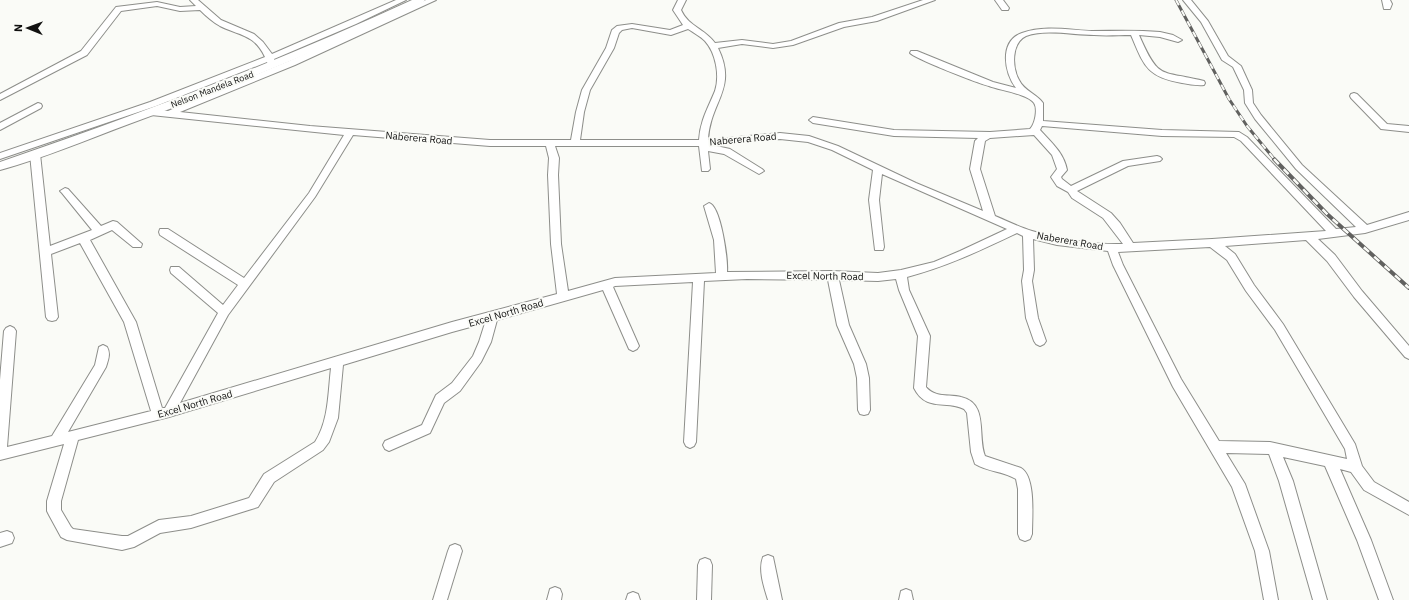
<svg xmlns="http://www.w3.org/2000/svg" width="1409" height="600" viewBox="0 0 1409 600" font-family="'IBM Plex Sans',sans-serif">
<rect width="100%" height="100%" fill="#fafbf7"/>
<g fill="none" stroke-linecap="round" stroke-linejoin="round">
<!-- minor casing -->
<g stroke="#8d8e8a" stroke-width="2">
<g id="minor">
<path d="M190,0H198L221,20L254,34L263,42L272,54L396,0H406L356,24L274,59L276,65L275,67H269L267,62L156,106L0,159V153L150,102L265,57C254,34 240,36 220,26C213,22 206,16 200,10L180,11L157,6L121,11L87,55L0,100V94L81,51L116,7L157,2L180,7L196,6Z"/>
<path d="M426,0H436L295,65L180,112L310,126L490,140H571L576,112L582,90L606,48L612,30L617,26L632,24L670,30L683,25L673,10L678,0H686L681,10C688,26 705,29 715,43L742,40L773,44L791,41L839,23L872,17L923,0H935L877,21L844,27L793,45L773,48L742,44L718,48C738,89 710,101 708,140L780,133L809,136L838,146L916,183L983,211L970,169L975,141L978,138L894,136L813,123L809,120L813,117L894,130L990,132L1030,129C1035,124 1038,109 1034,103C1028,94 999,90 989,86C977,83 916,59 910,53L911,51H917L993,82L1016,88C1004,73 999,41 1022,33C1044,25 1069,30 1092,31C1115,31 1137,30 1160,32L1173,35L1182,40L1178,42L1160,37L1139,35C1159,81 1160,70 1204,81L1205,83L1204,85C1197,86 1189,84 1182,83C1147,77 1144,66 1131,35C1119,35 1106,36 1094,35C1074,35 1045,29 1026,36C1011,43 1012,68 1019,80C1024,91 1037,94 1043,103V121L1162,130L1239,132L1247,137L1336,229L1356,227L1296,169L1255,119L1245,103L1244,90L1233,67L1222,60L1201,22L1183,0H1191L1208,21L1228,56L1241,66L1252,90L1253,103L1261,115L1302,165L1367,225L1409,212V220L1365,233L1318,239L1335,255L1362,291L1409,346V359L1405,357L1354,297L1327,261L1306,240L1225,246L1235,254L1254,285L1283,324L1355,444L1362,466L1374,482L1409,502V515L1364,490L1351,472L1340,469L1371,540L1393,600H1379L1357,540L1325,466L1283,457L1293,481L1327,600H1313L1279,481L1269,454L1226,453L1245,484L1269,551L1278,600H1264L1255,551L1232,487L1173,387L1113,265L1108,251L1057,245L1033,239L1034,270L1032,281L1038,318L1046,341L1044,344L1040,346L1036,344L1034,341L1026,318L1022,281L1024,270L1023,236L1017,233C979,251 948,266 907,277L909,290L930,336L926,387C935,398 949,394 961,397C989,403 977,436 985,456L1021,468C1036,477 1032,517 1032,534L1030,539L1025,541L1020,539L1018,534V489L1016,479C1003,471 988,472 975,464L971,452L967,413L964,409C946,400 926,412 914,388L918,336L899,290L896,279L878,281L839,280L849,325L866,364L869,378L870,410L868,414L864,415L860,414L858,410L857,378L854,364L837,325L828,280L747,279L704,281L696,442L694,446L690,448L686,446L684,442L693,282L615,286L613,287L639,346L637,349L633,351L629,349L603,290L497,320L491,342L481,362L460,391L444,403L430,433L389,451L385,449L383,445L385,441L422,425L436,395L452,383L473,356L479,342L485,323L452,332L343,365L338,418L329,442L323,450L274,482L258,507L191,528L160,533L134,547L122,550L67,540L61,537L49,515L47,511V501L64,444L0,460V380L4,331L6,328L10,326L14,328L16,331L7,447L52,436L95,365L99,347L103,345L107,347C111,354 108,360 106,367L68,432L151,411L124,322L80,243L51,254L58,317L56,320L52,321L48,320L46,317L30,154L32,152H38L40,154L50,246L92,230L62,193L60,191L65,188L68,189L101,226L113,221L117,222L142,244L141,247H133L112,230L90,240L136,322L162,408H165L218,313L171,273L170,270L171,267H179L223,305L238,285L160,235L159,232L160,229H168L244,278L309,193L344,135L151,115L147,112L151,109L168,111L289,61ZM632,28L671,35L688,29C694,33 700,36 705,41C716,53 720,76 715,91C708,108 700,121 699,140H580L584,112L590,90L614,48L619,33L622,30ZM1042,126L1162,136L1234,137L1241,141L1326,231L1212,239L1133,243L1120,223L1111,213L1077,191L1128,166L1160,161L1162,159L1160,157L1157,156L1123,161L1071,186L1062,179L1061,177L1067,170C1064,153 1051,142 1040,130ZM353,135L490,146H546L549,158L548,175L551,244L557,294L452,322L180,403L228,315L315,197ZM1034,135L1052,155L1057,169L1051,177L1057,186L1068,192L1072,198L1103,218L1123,244C1095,245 1059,239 1032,231C1019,227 1007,221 995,216L980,169L985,141L990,138ZM780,139L808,142L832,150L873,170L869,200L875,250H883L884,247L879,200L882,174L1007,229L960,251L934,262L901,270L878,273L832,271L727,272C728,260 721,206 709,203L704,206L714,240L716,273L615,278L568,291L561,244L558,175L559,158L555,146H699L702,171H708L710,169L708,151L724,154L759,174L764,171L762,169L730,149L712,145ZM1210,247L1227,260L1246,291L1275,330L1345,449L1347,459L1270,442L1219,441L1181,379L1123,265L1118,252ZM331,368C328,393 329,420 315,442L264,474L249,498L191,516L159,520L128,536H122L73,529L71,527L61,510V501L78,440L169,417Z"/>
<polygon points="995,0 1003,0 1009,8 1008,10 1002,10"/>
<polygon points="1382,0 1390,0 1392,4 1390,9 1384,9"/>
<polygon points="1354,93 1357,94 1387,124 1409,126 1409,132 1381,129 1351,98 1350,96 1351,94"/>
<polygon points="38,103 41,104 42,106 41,108 0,130 0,123"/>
<polygon points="7,531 12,533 14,538 12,543 0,547 0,533"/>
<polygon points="455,544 460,546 462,551 447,600 433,600 448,551 450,546"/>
<path d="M768,555L773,557L782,600H768C764,587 758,570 763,557Z"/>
<polygon points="705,558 710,560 712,565 711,600 697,600 698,565 700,560"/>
<polygon points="555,587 560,589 562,594 561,600 547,600 550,589"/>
<polygon points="906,589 911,591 913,600 899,600 901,591"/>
<polygon points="633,592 638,594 640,600 626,600 628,594"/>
</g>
</g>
<!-- major casing -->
<g stroke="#8d8e8a" stroke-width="2">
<path id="major" d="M412,0H425L423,2C327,47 229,88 129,124C86,140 44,158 0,170V162C140,114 278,62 412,0Z"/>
</g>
<!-- minor -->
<use href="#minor" fill="#fff" fill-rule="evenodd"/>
<!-- major -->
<use href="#major" fill="#fff" fill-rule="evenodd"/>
<!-- rail-far1 casing -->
<g stroke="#61615f" stroke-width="3">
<polyline id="rail-far1" points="1176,0 1229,99 1247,126 1275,160"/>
</g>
<!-- rail casing -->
<g stroke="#61615f" stroke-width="4">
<polyline id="rail" points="1274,159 1327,214 1409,288"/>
</g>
<!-- rail-far1 -->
<use href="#rail-far1" stroke="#fafbf7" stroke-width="2" stroke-dasharray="6" stroke-linecap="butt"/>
<!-- rail -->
<use href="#rail" stroke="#fafbf7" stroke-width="2.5" stroke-dasharray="7" stroke-linecap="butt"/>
</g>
<g text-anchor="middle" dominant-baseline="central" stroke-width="4" stroke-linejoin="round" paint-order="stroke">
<!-- far-street labels -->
<g font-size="9" fill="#111110" stroke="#fafbf7">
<text transform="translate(212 89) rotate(-21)">Nelson Mandela Road</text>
</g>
<!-- street labels -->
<g font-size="10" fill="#111110" stroke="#fafbf7">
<text transform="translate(419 138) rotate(5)">Naberera Road</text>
<text transform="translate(743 139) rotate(-5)">Naberera Road</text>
<text transform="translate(1070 241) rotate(10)">Naberera Road</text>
<text transform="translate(825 276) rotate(1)">Excel North Road</text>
<text transform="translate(506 313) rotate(-16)">Excel North Road</text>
<text transform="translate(195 404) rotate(-16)">Excel North Road</text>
</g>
</g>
<!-- north arrow -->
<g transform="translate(28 28) rotate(271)" stroke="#fafbf7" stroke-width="3" paint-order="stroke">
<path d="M0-3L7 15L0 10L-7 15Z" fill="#111110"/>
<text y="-6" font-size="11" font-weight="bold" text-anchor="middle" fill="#111110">N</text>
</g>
</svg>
